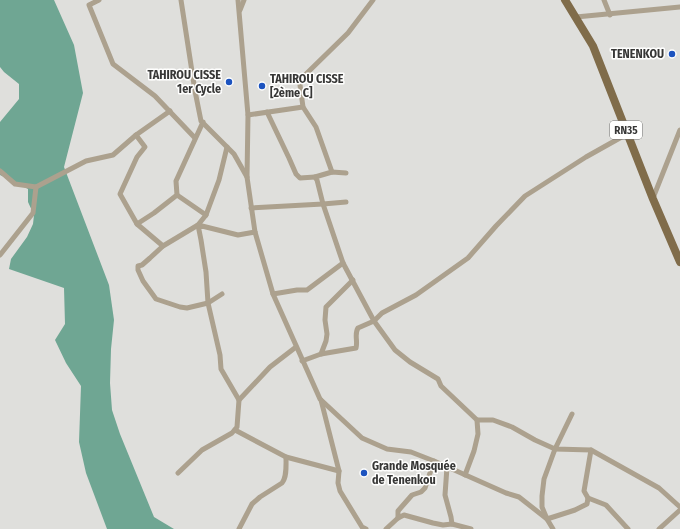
<svg xmlns="http://www.w3.org/2000/svg" width="680" height="529" viewBox="0 0 680 529" font-family="'Fira Sans Condensed',sans-serif">
<rect width="100%" height="100%" fill="#dfdfdc"/>
<!-- water -->
<polygon fill="#6fa693" points="0,0 54,0 74,45 83,93 64,167 109,285 114,320 111,349 110,383 112,410 120,434 154,517 174,529 107,529 86,473 79,442 81,386 66,363 55,340 65,324 64,288 9,269 11,259 27,237 33,224 34,215 28,202 28,189 13,181 0,175 0,122 19,99 19,84 4,72 0,67"/>
<g fill="none" stroke-linecap="round" stroke-linejoin="round">
<!-- street -->
<g stroke="#aca18e" stroke-width="5">
<polyline points="99,0 89,5 113,64 155,96 195,138"/>
<polyline points="181,0 195,91 201,121 234,154 247,177"/>
<polyline points="238,0 248,115 247,177 255,232 273,294 320,399 362,438 387,449 411,452 434,461 506,493 519,497 547,519 553,529"/>
<polyline points="604,0 610,15"/>
<polyline points="240,10 244,0"/>
<polyline points="576,17 680,7"/>
<polyline points="267,112 289,158 296,174 300,178 315,177"/>
<polyline points="248,115 303,107"/>
<polyline points="136,135 145,147 137,157 120,194 137,224 163,246"/>
<polyline points="0,171 15,184 36,187 86,161 113,155 136,135 170,111"/>
<polyline points="332,172 316,127 303,107 300,85 302,79 305,75 348,33 373,0"/>
<polyline points="346,173 332,172 315,177 317,180 323,204 343,263 374,321 395,350 410,362 438,379 441,386 477,420 478,434 474,451 465,475"/>
<polyline points="177,195 206,215"/>
<polyline points="653,198 680,130"/>
<polyline points="251,208 323,204 346,202"/>
<polyline points="137,224 154,213 177,195 176,181 203,122"/>
<polyline points="0,255 33,213 36,187"/>
<polyline points="222,294 208,303 187,308 180,307 156,299 143,281 138,270 138,266 142,265 150,258 163,246 198,225 206,215 219,180 227,147"/>
<polyline points="273,294 297,290 307,290 343,263"/>
<polyline points="321,354 326,341 327,334 325,320 326,307 353,280"/>
<path d="M302,361L321,354L356,348C358,341 354,334 358,328L374,321L382,313L416,295L468,258L496,226L525,196L586,157L627,134"/>
<polyline points="239,400 270,367 296,347"/>
<polyline points="321,400 339,471 338,483 340,491 362,527 366,529"/>
<polyline points="572,414 555,449 544,479 542,496 542,507 547,519 575,510 587,504 588,498"/>
<polyline points="477,420 493,420 512,427 535,440 555,449 591,450 659,488 680,507"/>
<polyline points="235,430 286,457 339,471"/>
<polyline points="591,450 584,491 588,498 606,505 628,529"/>
<polyline points="447,467 445,495 451,517 452,524"/>
<polyline points="178,473 202,450 232,433 237,427 239,400 221,369 220,355 208,303 206,272 201,240 198,225 238,235 255,232"/>
<polyline points="398,518 398,511 412,495 421,492 425,488 434,461"/>
<path d="M239,529L252,504L260,497L282,483C287,477 286,466 286,457"/>
<polyline points="386,529 398,518 404,515 433,523 443,525 452,524 471,529"/>
<polyline points="659,529 680,510"/>
</g>
<!-- primary -->
<polyline stroke="#806c4a" stroke-width="8" points="565,0 593,46 653,199 680,262"/>
</g>
<!-- markers -->
<g fill="#1c53bf" stroke="#fffffe" stroke-width="1.5">
<circle cx="672" cy="54" r="4"/>
<circle cx="229" cy="82" r="4"/>
<circle cx="262" cy="86" r="4"/>
<circle cx="364" cy="473" r="4"/>
</g>
<g text-anchor="middle" dominant-baseline="central" stroke-width="3" stroke-linejoin="round" paint-order="stroke">
<!-- shield labels -->
<rect fill="#fffffe" stroke="#737372" stroke-width="1" x="610" y="121" width="32" height="18" rx="3"/>
<g font-size="11" font-weight="bold" fill="#373736">
<text x="626" y="130">RN35</text>
</g>
<!-- poi labels -->
<g font-size="12" font-weight="bold" fill="#373736" stroke="#fffffe" text-anchor="end">
<text x="664" y="54">TENENKOU</text>
<text x="221" y="75">TAHIROU CISSE<tspan x="221" dy="14">1er Cycle</tspan></text>
<text x="270" y="79" text-anchor="start">TAHIROU CISSE<tspan x="270" dy="14">[2ème C]</tspan></text>
<text x="372" y="466" text-anchor="start">Grande Mosquée<tspan x="372" dy="14">de Tenenkou</tspan></text>
</g>
</g>
</svg>
